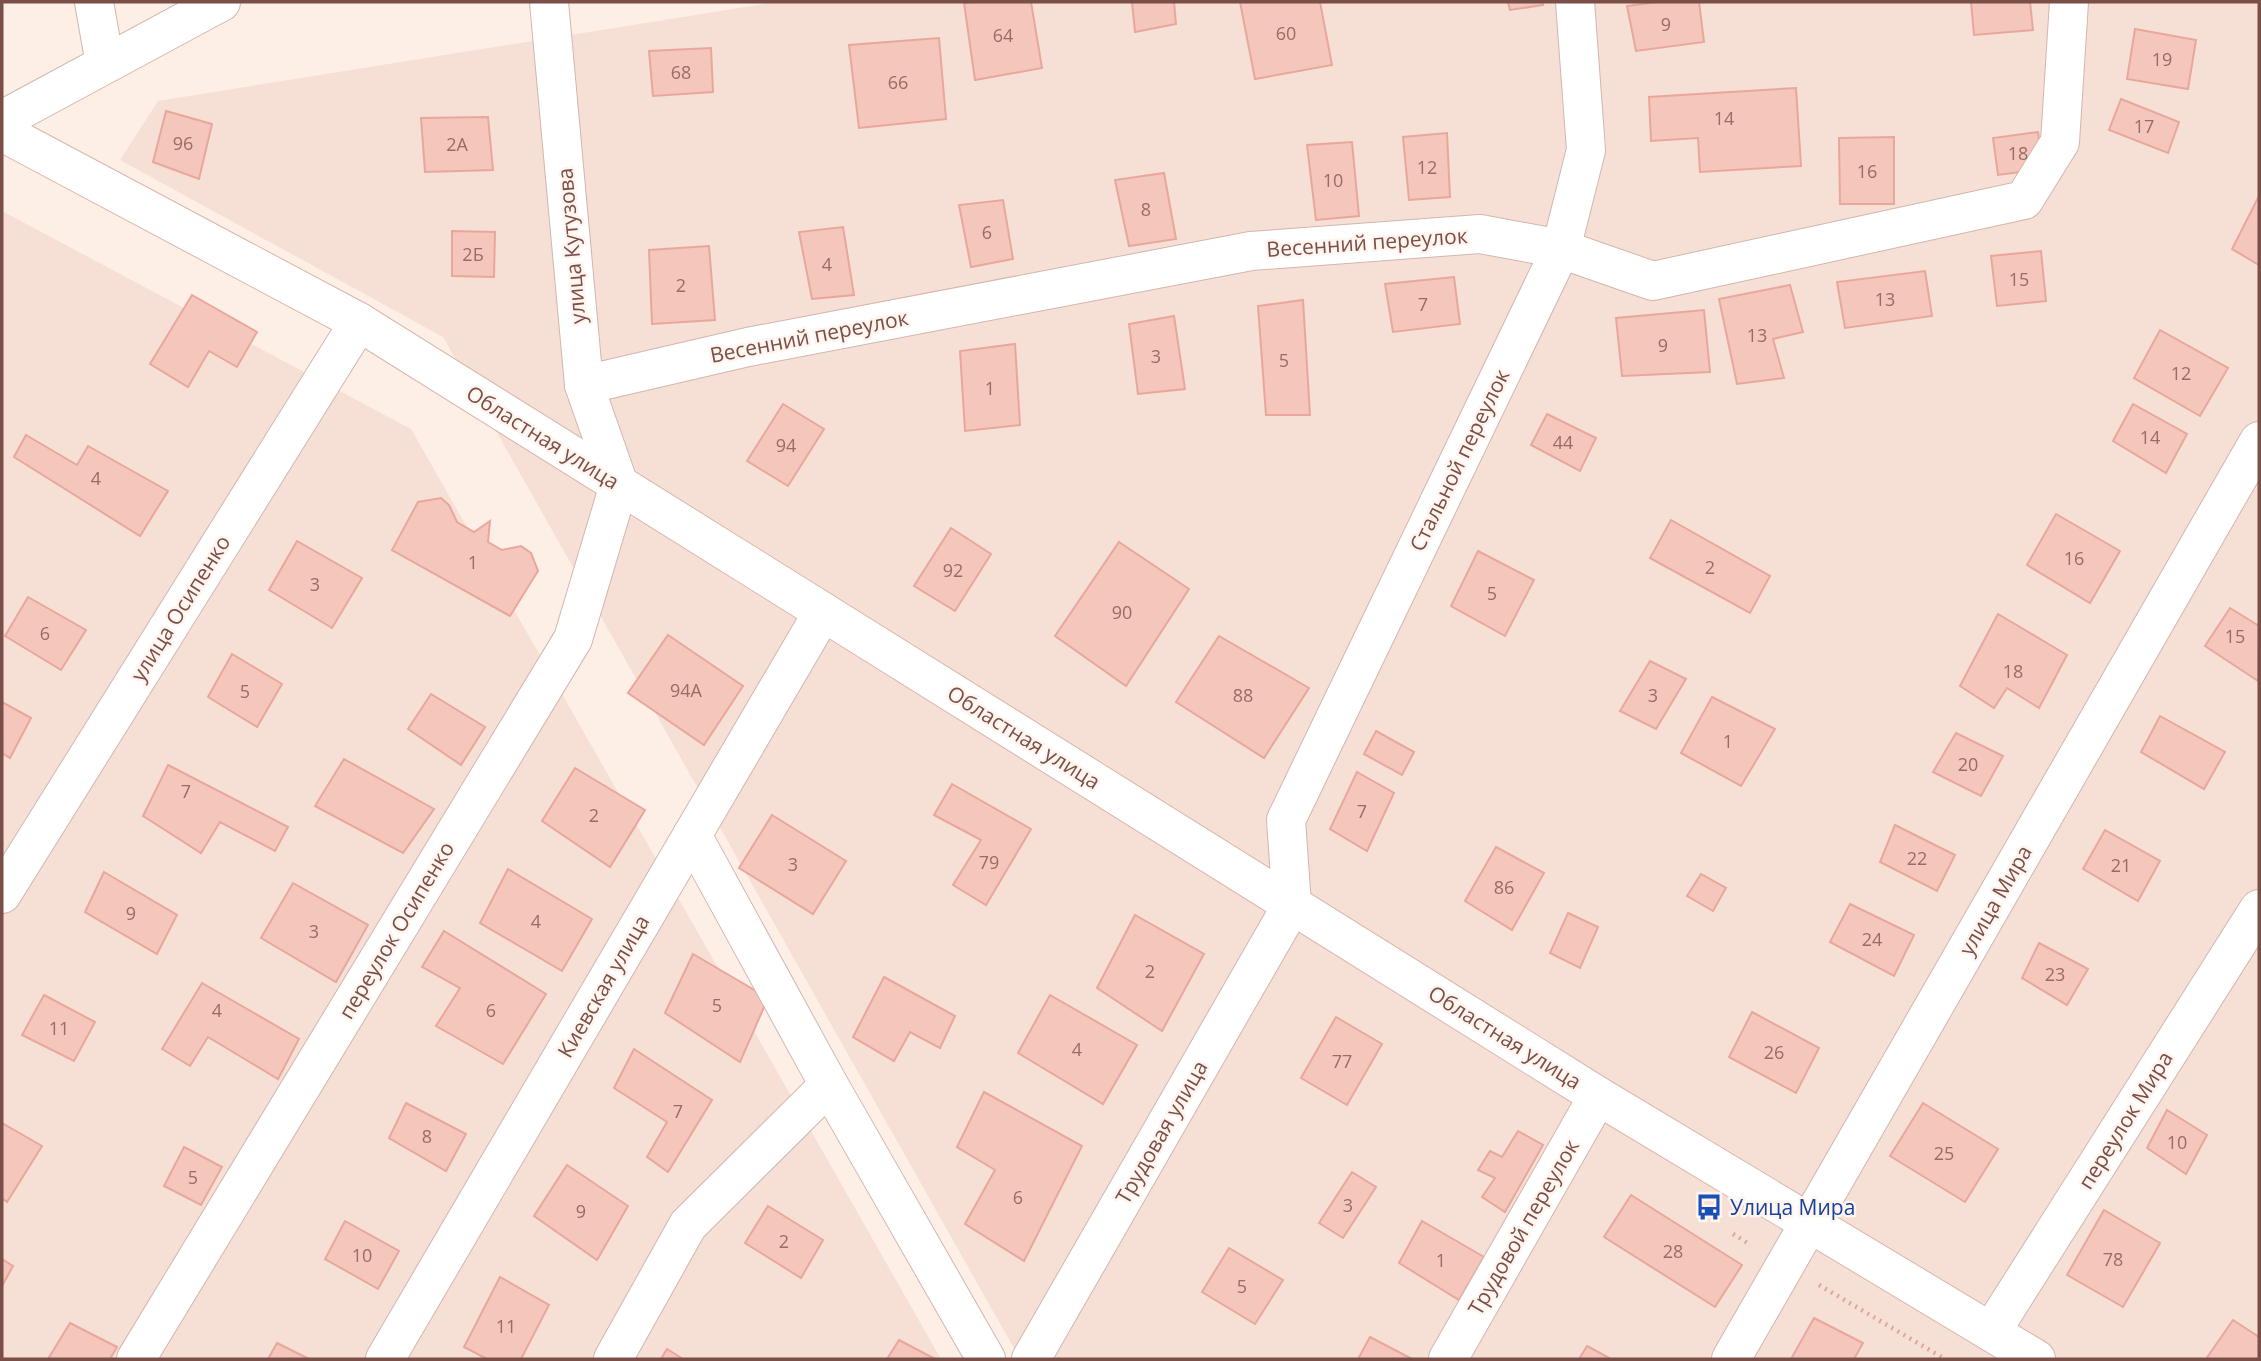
<svg xmlns="http://www.w3.org/2000/svg" width="2261" height="1361" viewBox="0 0 2261 1361" font-family="'Open Sans',sans-serif">
<rect width="100%" height="100%" fill="#feefe6"/>
<!-- residential -->
<g fill="#f6dfd4">
<polygon points="776,2 2259,2 2259,1359 1020,1359 443,337 120,160 158,101"/>
<polygon points="2,211 411,429 941,1359 2,1359"/>
</g>
<!-- building -->
<g fill="#f5c6bc" stroke="#e9a79b" stroke-width="2">
<polygon points="978,2 1031,2 1042,68 975,80 964,3"/>
<polygon points="1132,2 1174,2 1176,24 1135,32"/>
<polygon points="1240,2 1320,2 1332,65 1255,79"/>
<polygon points="1508,2 1542,2 1543,5 1510,10"/>
<polygon points="1657,2 1699,2 1704,42 1636,51 1627,6"/>
<polygon points="1971,2 2030,2 2033,30 1974,35"/>
<polygon points="2135,29 2196,40 2188,89 2127,79"/>
<polygon points="939,38 946,119 859,128 849,45"/>
<polygon points="711,48 713,92 653,96 649,51"/>
<polygon points="1796,88 1801,166 1700,172 1698,138 1651,141 1649,97"/>
<polygon points="2121,99 2179,122 2168,153 2109,130"/>
<polygon points="166,111 212,124 199,179 153,162"/>
<polygon points="488,117 493,170 425,172 421,118"/>
<polygon points="2038,132 2043,169 1998,175 1993,138"/>
<polygon points="1447,133 1450,197 1409,200 1403,137"/>
<polygon points="1894,137 1894,204 1840,204 1839,138"/>
<polygon points="1352,142 1359,216 1316,220 1307,145"/>
<polygon points="1164,173 1176,239 1129,246 1115,180"/>
<polygon points="2259,196 2259,265 2232,249"/>
<polygon points="1003,200 1013,259 971,267 959,205"/>
<polygon points="843,227 854,295 812,299 799,232"/>
<polygon points="452,231 495,232 494,277 452,276"/>
<polygon points="709,246 715,320 652,324 649,250"/>
<polygon points="2041,251 2046,301 1997,306 1991,256"/>
<polygon points="1925,271 1932,316 1845,328 1837,282"/>
<polygon points="1454,277 1460,324 1393,332 1385,284"/>
<polygon points="1790,285 1803,332 1773,339 1784,378 1737,384 1719,299"/>
<polygon points="192,295 257,332 237,367 209,351 188,387 150,364"/>
<polygon points="1303,300 1310,415 1266,415 1258,306"/>
<polygon points="1704,310 1710,372 1622,376 1616,318"/>
<polygon points="1174,316 1185,389 1138,394 1129,324"/>
<polygon points="2160,330 2228,368 2200,416 2134,378"/>
<polygon points="1015,344 1020,425 965,431 960,351"/>
<polygon points="783,404 824,429 788,486 747,461"/>
<polygon points="2133,404 2187,434 2166,473 2113,441"/>
<polygon points="1547,414 1596,438 1580,471 1531,445"/>
<polygon points="26,435 77,465 88,446 168,491 140,536 14,457"/>
<polygon points="441,498 449,505 457,522 474,532 490,521 488,542 502,550 521,546 531,553 538,571 510,616 392,550 418,502"/>
<polygon points="2056,514 2120,551 2090,603 2027,565"/>
<polygon points="1671,520 1770,576 1750,613 1650,558"/>
<polygon points="951,528 991,554 955,611 914,586"/>
<polygon points="297,541 362,578 332,628 269,590"/>
<polygon points="1119,542 1189,589 1126,686 1055,636"/>
<polygon points="1478,551 1534,580 1505,636 1451,606"/>
<polygon points="28,597 86,630 61,670 5,636"/>
<polygon points="2230,608 2259,626 2258,681 2205,646"/>
<polygon points="1998,614 2067,655 2039,708 2007,688 1994,708 1960,686"/>
<polygon points="668,635 743,686 704,745 628,693"/>
<polygon points="1219,636 1309,688 1264,758 1176,702"/>
<polygon points="232,654 282,684 257,727 208,697"/>
<polygon points="1650,661 1686,679 1656,729 1620,711"/>
<polygon points="431,694 485,727 461,765 408,729"/>
<polygon points="1712,697 1775,729 1741,786 1681,753"/>
<polygon points="2,702 31,718 10,758 2,753"/>
<polygon points="2160,716 2225,752 2204,789 2141,752"/>
<polygon points="1376,731 1414,752 1402,775 1364,754"/>
<polygon points="1956,733 2003,756 1981,796 1933,772"/>
<polygon points="344,759 434,809 403,853 315,806"/>
<polygon points="168,765 288,827 275,851 220,822 201,853 143,816"/>
<polygon points="575,768 645,810 610,867 542,821"/>
<polygon points="1357,772 1394,793 1367,851 1330,829"/>
<polygon points="952,784 1031,829 986,905 953,885 981,840 934,815"/>
<polygon points="772,815 846,861 813,914 739,868"/>
<polygon points="1895,825 1955,855 1937,891 1880,862"/>
<polygon points="2105,830 2160,861 2138,901 2083,869"/>
<polygon points="1496,847 1544,873 1512,930 1465,901"/>
<polygon points="508,869 592,919 562,971 480,923"/>
<polygon points="104,872 177,915 157,954 85,912"/>
<polygon points="1701,874 1726,888 1713,911 1687,896"/>
<polygon points="293,883 368,925 336,982 261,938"/>
<polygon points="1850,904 1914,935 1894,976 1830,942"/>
<polygon points="1568,913 1598,927 1580,968 1550,953"/>
<polygon points="1135,915 1204,954 1162,1031 1097,988"/>
<polygon points="444,931 546,994 503,1064 436,1026 460,988 422,967"/>
<polygon points="2039,943 2088,969 2067,1005 2022,978"/>
<polygon points="693,954 768,998 740,1062 665,1013"/>
<polygon points="884,977 955,1016 940,1048 910,1032 894,1061 853,1037"/>
<polygon points="202,983 299,1039 278,1079 208,1037 190,1066 162,1049"/>
<polygon points="44,995 95,1022 74,1061 22,1035"/>
<polygon points="1050,995 1137,1045 1103,1104 1018,1053"/>
<polygon points="1752,1012 1819,1048 1796,1093 1729,1057"/>
<polygon points="1336,1017 1382,1044 1347,1105 1301,1078"/>
<polygon points="634,1049 712,1100 668,1172 647,1157 667,1122 614,1088"/>
<polygon points="984,1092 1082,1146 1024,1261 965,1224 995,1170 957,1147"/>
<polygon points="406,1103 466,1134 446,1171 389,1138"/>
<polygon points="1923,1103 1998,1149 1965,1202 1890,1156"/>
<polygon points="2167,1110 2207,1135 2186,1174 2147,1148"/>
<polygon points="2,1123 42,1146 7,1202 2,1198"/>
<polygon points="1518,1131 1543,1145 1505,1212 1482,1197 1495,1178 1478,1170 1490,1151 1502,1157"/>
<polygon points="184,1147 222,1167 201,1205 164,1186"/>
<polygon points="567,1165 628,1206 597,1260 534,1216"/>
<polygon points="1352,1172 1376,1187 1343,1238 1319,1223"/>
<polygon points="1631,1195 1742,1265 1715,1307 1604,1237"/>
<polygon points="768,1206 823,1240 801,1278 745,1243"/>
<polygon points="2104,1210 2160,1243 2123,1307 2067,1275"/>
<polygon points="345,1221 399,1251 378,1289 325,1259"/>
<polygon points="1422,1221 1484,1257 1459,1300 1399,1263"/>
<polygon points="1229,1248 1283,1280 1255,1324 1202,1292"/>
<polygon points="2,1259 13,1266 2,1286"/>
<polygon points="500,1277 549,1305 521,1359 487,1359 464,1347"/>
<polygon points="1814,1318 1863,1343 1854,1359 1791,1359"/>
<polygon points="2233,1320 2259,1337 2259,1359 2206,1359"/>
<polygon points="70,1323 117,1347 110,1359 48,1359"/>
<polygon points="1370,1337 1412,1359 1358,1359"/>
<polygon points="899,1340 935,1359 887,1359"/>
<polygon points="277,1343 309,1359 268,1359"/>
<polygon points="1587,1346 1611,1359 1579,1359"/>
<polygon points="667,1349 683,1359 661,1359"/>
</g>
<g fill="none" stroke-linecap="round" stroke-linejoin="round">
<!-- minor casing -->
<g stroke="#d3b6ad" stroke-width="40">
<g id="minor">
<polyline points="94,2 105,64"/>
<polyline points="2,120 221,2"/>
<polyline points="584,385 748,347 1251,251 1480,234 1561,249 1653,281 2024,200 2060,142 2069,2"/>
<polyline points="692,835 829,1085 986,1359"/>
<polyline points="2,894 359,322"/>
<polyline points="1991,1332 2259,909"/>
<polyline points="136,1359 573,639 619,485 584,385 549,2"/>
<polyline points="385,1359 823,612"/>
<polyline points="613,1359 688,1225 829,1085"/>
<polyline points="1031,1359 1292,905 1286,820 1561,249 1586,150 1575,2"/>
<polyline points="1448,1359 1598,1096"/>
<polyline points="1731,1359 2259,441"/>
</g>
</g>
<!-- secondary casing -->
<g stroke="#d9b6ad" stroke-width="40">
<polyline id="secondary" points="2,132 359,322 1598,1096 2036,1359"/>
</g>
<!-- path -->
<g stroke="#dba89e" stroke-width="4.5" stroke-dasharray="2 5" stroke-linecap="butt">
<polyline points="1733,1234 1751,1245"/>
<polyline points="1819,1285 1945,1359"/>
</g>
<!-- minor -->
<use href="#minor" stroke="#fff" stroke-width="38"/>
<!-- secondary -->
<use href="#secondary" stroke="#fff" stroke-width="38"/>
</g>
<!-- icons -->
<defs>
<g id="bus-bare" transform="scale(2.1)"><path d="M-5-6H5V4H4V6H2V4H-2V6H-4V4H-5ZM-3.5-4V0h7V-4ZM-3.5 1.2v1.5H-2V1.2ZM2 1.2v1.5H3.5V1.2Z" fill="#1a4fb4" stroke="#fff4ee" stroke-width="2.5" paint-order="stroke"/></g>
</defs>
<g fill-rule="evenodd">
<use href="#bus-bare" x="1709" y="1207"/>
</g>
<g text-anchor="middle" dominant-baseline="central" stroke-width="5" stroke-linejoin="round" paint-order="stroke">
<!-- number labels -->
<g font-size="18" fill="#986d65">
<text x="1666" y="24">9</text>
<text x="1286" y="33">60</text>
<text x="1003" y="35">64</text>
<text x="2162" y="59">19</text>
<text x="681" y="72">68</text>
<text x="898" y="82">66</text>
<text x="1724" y="118">14</text>
<text x="2144" y="126">17</text>
<text x="183" y="143">96</text>
<text x="457" y="144">2А</text>
<text x="2018" y="153">18</text>
<text x="1427" y="167">12</text>
<text x="1867" y="171">16</text>
<text x="1333" y="180">10</text>
<text x="1146" y="209">8</text>
<text x="987" y="232">6</text>
<text x="473" y="254">2Б</text>
<text x="827" y="264">4</text>
<text x="2019" y="279">15</text>
<text x="681" y="285">2</text>
<text x="1885" y="299">13</text>
<text x="1423" y="304">7</text>
<text x="1757" y="335">13</text>
<text x="1663" y="345">9</text>
<text x="1156" y="356">3</text>
<text x="1284" y="360">5</text>
<text x="2181" y="373">12</text>
<text x="990" y="388">1</text>
<text x="2150" y="437">14</text>
<text x="1563" y="442">44</text>
<text x="786" y="445">94</text>
<text x="96" y="478">4</text>
<text x="2074" y="558">16</text>
<text x="473" y="562">1</text>
<text x="1710" y="567">2</text>
<text x="953" y="570">92</text>
<text x="315" y="584">3</text>
<text x="1492" y="593">5</text>
<text x="1122" y="612">90</text>
<text x="45" y="633">6</text>
<text x="2235" y="636">15</text>
<text x="2013" y="671">18</text>
<text x="686" y="690">94А</text>
<text x="245" y="691">5</text>
<text x="1243" y="695">88</text>
<text x="1653" y="695">3</text>
<text x="1728" y="741">1</text>
<text x="1968" y="764">20</text>
<text x="186" y="791">7</text>
<text x="1362" y="811">7</text>
<text x="594" y="815">2</text>
<text x="1917" y="858">22</text>
<text x="989" y="862">79</text>
<text x="793" y="864">3</text>
<text x="2121" y="865">21</text>
<text x="1504" y="887">86</text>
<text x="131" y="913">9</text>
<text x="536" y="921">4</text>
<text x="314" y="931">3</text>
<text x="1872" y="939">24</text>
<text x="1150" y="971">2</text>
<text x="2055" y="974">23</text>
<text x="717" y="1005">5</text>
<text x="217" y="1010">4</text>
<text x="491" y="1010">6</text>
<text x="59" y="1028">11</text>
<text x="1077" y="1049">4</text>
<text x="1774" y="1052">26</text>
<text x="1342" y="1061">77</text>
<text x="678" y="1111">7</text>
<text x="427" y="1136">8</text>
<text x="2177" y="1142">10</text>
<text x="1944" y="1153">25</text>
<text x="193" y="1177">5</text>
<text x="1018" y="1197">6</text>
<text x="1348" y="1205">3</text>
<text x="581" y="1211">9</text>
<text x="784" y="1241">2</text>
<text x="1673" y="1251">28</text>
<text x="362" y="1255">10</text>
<text x="2113" y="1259">78</text>
<text x="1441" y="1260">1</text>
<text x="1242" y="1286">5</text>
<text x="506" y="1326">11</text>
</g>
<!-- street labels -->
<g font-size="21" fill="#794f48" stroke="#fff4ee">
<text transform="translate(1367 242) rotate(-4)">Весенний переулок</text>
<text transform="translate(571 246) rotate(-95)">улица Кутузова</text>
<text transform="translate(809 336) rotate(-11)">Весенний переулок</text>
<text transform="translate(543 437) rotate(32)">Областная улица</text>
<text transform="translate(1459 460) rotate(-64)">Стальной переулок</text>
<text transform="translate(180 608) rotate(-58)">улица Осипенко</text>
<text transform="translate(1024 737) rotate(32)">Областная улица</text>
<text transform="translate(1995 900) rotate(-60)">улица Мира</text>
<text transform="translate(396 930) rotate(-59)">переулок Осипенко</text>
<text transform="translate(603 986) rotate(-60)">Киевская улица</text>
<text transform="translate(1505 1037) rotate(32)">Областная улица</text>
<text transform="translate(2125 1120) rotate(-58)">переулок Мира</text>
<text transform="translate(1161 1132) rotate(-60)">Трудовая улица</text>
<text transform="translate(1523 1227) rotate(-60)">Трудовой переулок</text>
</g>
<!-- transit labels -->
<g font-size="21" fill="#164399" stroke="#fff4ee" text-anchor="start">
<text x="1730" y="1207">Улица Мира</text>
</g>
</g>
<!-- border -->
<rect width="2261" height="1361" fill="none" stroke="#794f48" stroke-width="7"/>
</svg>
